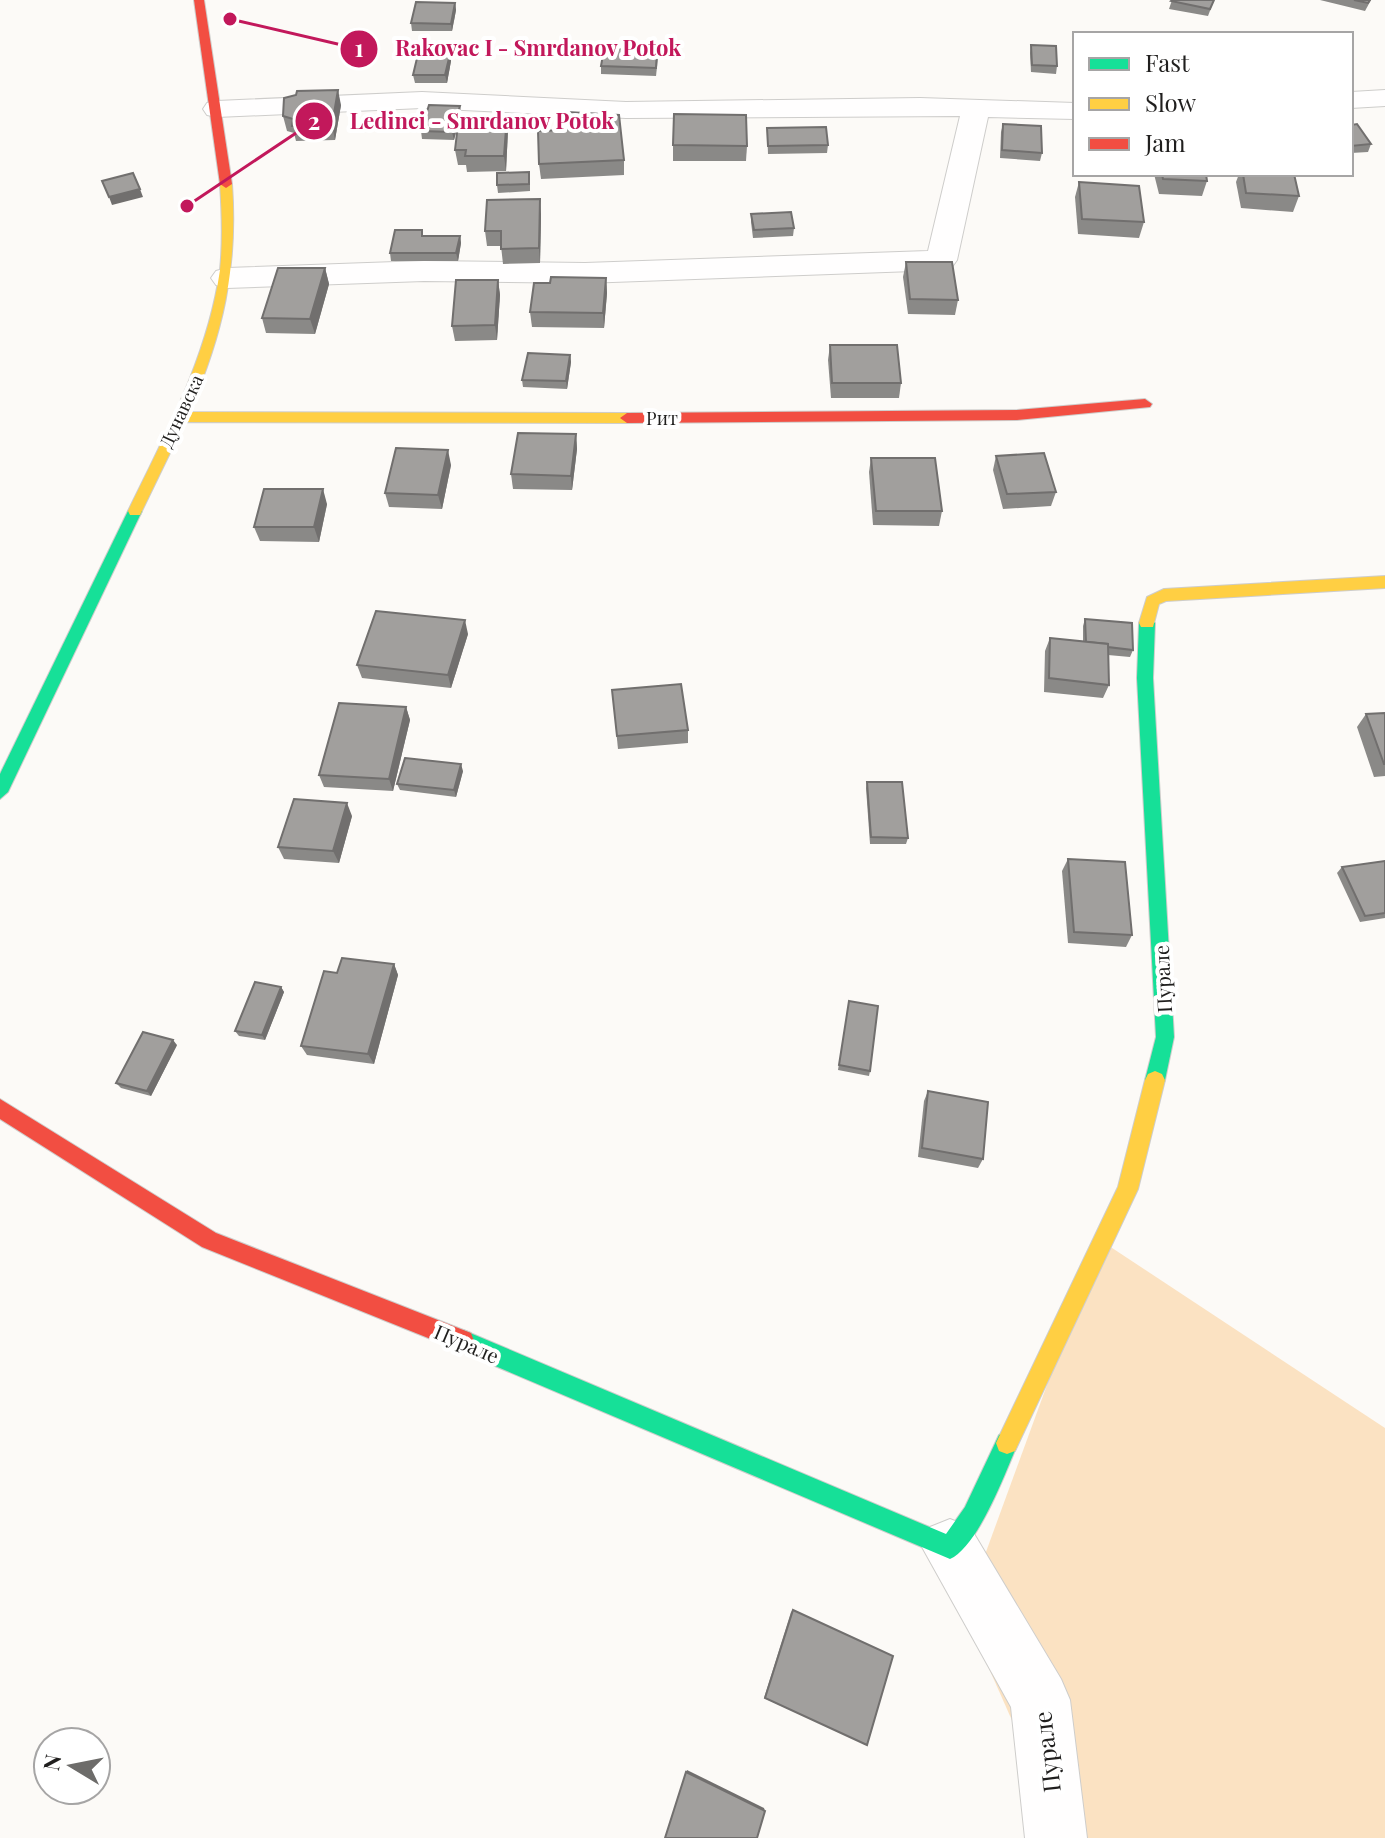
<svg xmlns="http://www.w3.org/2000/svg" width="1385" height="1838" viewBox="0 0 1385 1838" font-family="'Playfair Display',serif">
<rect width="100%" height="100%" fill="#fcfaf7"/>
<!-- green -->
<polygon fill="#fbe2c2" points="1100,1240 1385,1428 1385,1838 1064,1838 964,1612"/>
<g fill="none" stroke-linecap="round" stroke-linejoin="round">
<!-- street casing -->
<g stroke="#cecdcb" stroke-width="2">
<g id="street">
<polygon points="1385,90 1385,106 1351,108 1351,92"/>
<polygon points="422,92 626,102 920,98 1075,103 1075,119 988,117 957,260 952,267 941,270 585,283 424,281 227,288 216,285 211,278 216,271 227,268 424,261 585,263 928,251 960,116 626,118 422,108 217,117 207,115 203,109 207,103 217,101"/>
<polygon points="950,1519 970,1527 1061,1679 1070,1700 1087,1838 1025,1838 1011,1707 922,1547 930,1527"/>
</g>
</g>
<!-- fast casing -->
<g stroke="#cecdcb" stroke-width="2">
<g id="fast">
<polygon points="135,506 142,511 8,792 0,799 0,774 128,511"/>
<polygon points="1147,617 1155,623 1153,678 1174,1037 1165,1080 1162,1086 1155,1089 1148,1086 1145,1080 1156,1037 1137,678 1139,623"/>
<path d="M463,1330L946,1534L965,1507L999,1435L1007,1432L1015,1435L1018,1443C1006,1471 978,1547 950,1559L455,1349L452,1341L455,1333Z"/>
</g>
</g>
<!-- slow casing -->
<g stroke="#cecdcb" stroke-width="2">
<g id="slow">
<path d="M226,180L232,184C238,268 223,335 189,412L627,413L634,418L627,423L185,422L140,515H130L128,511C165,435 208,356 220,270C223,241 222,213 220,184Z"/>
<polygon points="1385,576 1385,588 1166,601 1159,604 1153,627 1141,627 1139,623 1147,597 1164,589"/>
<polygon points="1155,1071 1162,1074 1165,1080 1138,1189 1015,1451 1007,1454 999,1451 996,1443 1118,1187 1145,1080 1148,1074"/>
</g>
</g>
<!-- jam casing -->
<g stroke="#cecdcb" stroke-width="2">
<g id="jam">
<polygon points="194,0 204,0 232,184 226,188 220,184"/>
<polygon points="1145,399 1152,404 1150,407 1017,420 627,423 620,418 627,413 1017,410"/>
<polygon points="0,1099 216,1233 471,1333 474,1341 471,1349 463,1352 202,1247 0,1119"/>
</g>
</g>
<!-- street -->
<use href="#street" fill="#fffefe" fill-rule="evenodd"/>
<!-- fast -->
<use href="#fast" fill="#16e098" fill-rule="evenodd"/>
<!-- slow -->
<use href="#slow" fill="#ffcf43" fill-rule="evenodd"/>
<!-- jam -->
<use href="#jam" fill="#f24e42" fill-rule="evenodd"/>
</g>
<!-- wall -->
<g fill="#8a8987">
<polygon points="1172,0 1214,0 1208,16 1169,9"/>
<polygon points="1320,0 1371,0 1365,11"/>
<polygon points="455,3 456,10 452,31 412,31 411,23"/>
<polygon points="1031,45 1057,66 1056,74 1031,72 1030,53"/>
<polygon points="450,54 451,61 447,83 415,83 413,75"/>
<polygon points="658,58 656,76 601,74 601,66"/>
<polygon points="341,105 335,140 296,141 294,133 287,131 283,116"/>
<polygon points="460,106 460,116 508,130 506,171 467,172 466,165 458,165 455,150 458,124 454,140 422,139 421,131"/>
<polygon points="1003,124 1042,153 1040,161 1000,158 1001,132"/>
<polygon points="1351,125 1371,144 1368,152 1351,153"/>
<polygon points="767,128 828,145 827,153 768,154"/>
<polygon points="673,145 747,146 746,161 673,161"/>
<polygon points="624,160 624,175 541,179 539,164"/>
<polygon points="1154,174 1206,174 1207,181 1202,196 1159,194"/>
<polygon points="1239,174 1294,174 1299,196 1293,212 1241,208 1236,182"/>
<polygon points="530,180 530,191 498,193 497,185"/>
<polygon points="1079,182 1144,222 1139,238 1078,234 1075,197"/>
<polygon points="541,214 540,263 503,264 501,246 487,246 485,231"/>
<polygon points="751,214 794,228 793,236 753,238 751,222"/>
<polygon points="422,230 423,236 460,236 461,243 458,261 391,261 390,253"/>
<polygon points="906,262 958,300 955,315 908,314 903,277"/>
<polygon points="325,268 329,284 315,334 266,333 262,318"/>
<polygon points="606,278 607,293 604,328 532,327 530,312 550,283"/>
<polygon points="498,280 500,295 497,340 455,341 452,326"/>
<polygon points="830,345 901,383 899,398 831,398 828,360"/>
<polygon points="570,355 571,362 567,389 523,387 522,380"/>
<polygon points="576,434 577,449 572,490 513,489 511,474"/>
<polygon points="996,456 1056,492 1051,506 1003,509 993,470"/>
<polygon points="871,458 942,511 939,526 873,525 869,472"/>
<polygon points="451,465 442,509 389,507 385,493"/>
<polygon points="327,504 319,542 260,541 254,527"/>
<polygon points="1085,619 1133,650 1130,657 1108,655 1109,685 1103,698 1044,692 1045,651 1050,638 1083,641 1083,626"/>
<polygon points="468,634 451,688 362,678 357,665"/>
<polygon points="612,690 688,730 688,743 618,749"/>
<polygon points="406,707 410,720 393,791 324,787 319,775"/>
<polygon points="1385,713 1385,776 1374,777 1357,727 1366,714"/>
<polygon points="463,771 456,797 400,790 397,784"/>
<polygon points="867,782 908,838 906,844 870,844 866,788"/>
<polygon points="352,816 339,863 284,859 278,847"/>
<polygon points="1068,859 1132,935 1126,947 1068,943 1062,871"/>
<polygon points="1385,861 1385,918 1360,922 1337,873 1342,867"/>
<polygon points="394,964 398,975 374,1064 307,1055 301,1046 337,973"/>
<polygon points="281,987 284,992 265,1040 239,1036 235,1031"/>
<polygon points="849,1001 870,1071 869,1076 838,1070"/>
<polygon points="177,1045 151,1096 121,1088 116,1083"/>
<polygon points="928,1091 983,1159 978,1168 918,1157 924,1101"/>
<polygon points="793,1610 867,1745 764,1698 791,1612"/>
</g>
<!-- shaded-wall -->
<g fill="#716f6e">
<polygon points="455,3 456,10 452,31 451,24"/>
<polygon points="450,54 451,61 447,83 445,75"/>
<polygon points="338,90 341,105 335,140 332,125"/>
<polygon points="460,106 461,113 454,140 452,132"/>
<polygon points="507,115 508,130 506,171 504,156"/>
<polygon points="140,189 143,197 112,205 109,197"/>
<polygon points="540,199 541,214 540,263 539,248"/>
<polygon points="460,236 461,243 458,261 456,253"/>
<polygon points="325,268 329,284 315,334 310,319"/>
<polygon points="606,278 607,293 604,328 603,313"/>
<polygon points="498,280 500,295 497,340 495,325"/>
<polygon points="570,355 571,362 567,389 566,381"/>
<polygon points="576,434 577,449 572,490 571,476"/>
<polygon points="448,450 451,465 442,509 438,495"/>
<polygon points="323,489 327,504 319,542 314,527"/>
<polygon points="465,620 468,634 451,688 448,675"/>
<polygon points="406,707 410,720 393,791 389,779"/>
<polygon points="461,764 463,771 456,797 454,790"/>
<polygon points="347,803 352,816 339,863 333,851"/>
<polygon points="394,964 398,975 374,1064 368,1054"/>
<polygon points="281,987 284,992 265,1040 262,1035"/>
<polygon points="173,1040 177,1045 151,1096 147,1091"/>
<polygon points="687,1770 764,1808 765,1811 686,1772"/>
</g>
<!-- building -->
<g fill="#a19f9d" stroke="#716f6e" stroke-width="2">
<polygon points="1172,0 1214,0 1210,9 1171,1"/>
<polygon points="1354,0 1370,0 1368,3"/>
<polygon points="416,2 455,3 451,24 411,23"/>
<polygon points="1031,45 1056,46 1057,66 1032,65"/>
<polygon points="604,49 657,50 656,68 601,66"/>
<polygon points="418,54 450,54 445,75 413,75"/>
<polygon points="338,90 332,125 292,126 293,119 283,116 284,98 296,95 297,91"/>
<polygon points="429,105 460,106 452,132 421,131"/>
<polygon points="567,112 619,115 624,160 539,164 538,131 568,130"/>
<polygon points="674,114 746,115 747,146 673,145"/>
<polygon points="507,115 504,156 465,156 466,150 455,150 459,116"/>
<polygon points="1003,124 1041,126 1042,153 1002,150"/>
<polygon points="1357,124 1371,144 1351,146 1351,125"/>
<polygon points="826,127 828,145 768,146 767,128"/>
<polygon points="529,172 529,184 497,185 497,173"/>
<polygon points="133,173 140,189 109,197 102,181"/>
<polygon points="1162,174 1206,174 1207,181 1163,179"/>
<polygon points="1243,174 1294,174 1299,196 1246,193"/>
<polygon points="1079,182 1139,186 1144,222 1082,219"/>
<polygon points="540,199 539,248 501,249 501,231 485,231 487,200"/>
<polygon points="791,212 794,228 754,230 751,214"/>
<polygon points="395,230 422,230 422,236 460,236 456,253 390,253"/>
<polygon points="906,262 952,262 958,300 910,299"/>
<polygon points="278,268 325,268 310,319 262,318"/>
<polygon points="551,277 606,278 603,313 530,312 534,283 550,283"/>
<polygon points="456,280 498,280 495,325 452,326"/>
<polygon points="830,345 897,345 901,383 832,383"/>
<polygon points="528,353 570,355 566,381 522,380"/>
<polygon points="518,433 576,434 571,476 511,474"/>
<polygon points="396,448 448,450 438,495 385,493"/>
<polygon points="1044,453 1056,492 1007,494 996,456"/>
<polygon points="871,458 935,458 942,511 876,511"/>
<polygon points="264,489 323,489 314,527 254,527"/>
<polygon points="376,611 465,620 448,675 357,665"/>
<polygon points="1085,619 1132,623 1133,650 1108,647 1108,644 1086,642"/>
<polygon points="1050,638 1108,644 1109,685 1049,678"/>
<polygon points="681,684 688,730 617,736 612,690"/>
<polygon points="339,703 406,707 389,779 319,775"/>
<polygon points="1385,713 1385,764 1384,764 1366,714"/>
<polygon points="405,758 461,764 454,790 397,784"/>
<polygon points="867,782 902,782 908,838 871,837"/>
<polygon points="294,799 347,803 333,851 278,847"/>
<polygon points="1068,859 1125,862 1132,935 1074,932"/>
<polygon points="1385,861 1385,913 1365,916 1342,867"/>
<polygon points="342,958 394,964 368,1054 301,1046 324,971 337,973"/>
<polygon points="255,982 281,987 262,1035 235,1031"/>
<polygon points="849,1001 878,1006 870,1071 839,1065"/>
<polygon points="143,1032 173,1040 147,1091 116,1083"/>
<polygon points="928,1091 988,1102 983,1159 922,1148"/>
<polygon points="793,1610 893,1656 867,1745 765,1698"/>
<polygon points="686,1772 765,1811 757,1838 665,1838"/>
</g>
<g text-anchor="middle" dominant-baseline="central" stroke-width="8" stroke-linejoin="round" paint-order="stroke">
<!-- far-street labels -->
<g font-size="18" fill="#201f1e" stroke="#fff">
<text transform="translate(181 411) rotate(-65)">Дунавска</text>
<text x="662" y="418">Рит</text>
</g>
<!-- street labels -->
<g font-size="20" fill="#201f1e" stroke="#fff">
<text transform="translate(1162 979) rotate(-93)">Пурале</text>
<text transform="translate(467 1343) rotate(23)">Пурале</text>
</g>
<!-- near-street labels -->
<g font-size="24" fill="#201f1e" stroke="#fff">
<text transform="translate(1046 1752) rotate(-97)">Пурале</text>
</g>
</g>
<!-- callouts -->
<path fill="none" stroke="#c2185b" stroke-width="3" d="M230 19L359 49M187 206L314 121"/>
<g fill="#c2185b" stroke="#fff" stroke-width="3">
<circle cx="230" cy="19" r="8"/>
<circle cx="187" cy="206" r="8"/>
<circle cx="359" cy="49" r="20"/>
<circle cx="314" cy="121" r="20"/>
</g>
<g font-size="24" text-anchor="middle" font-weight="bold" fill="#fff">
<text x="359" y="57">1</text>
<text x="314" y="130">2</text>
</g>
<g font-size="22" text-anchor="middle" font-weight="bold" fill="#c2185b" stroke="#fff" stroke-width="8" stroke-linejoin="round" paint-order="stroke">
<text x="538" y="56">Rakovac I - Smrdanov Potok</text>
<text x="482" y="129">Ledinci - Smrdanov Potok</text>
</g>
<!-- legend -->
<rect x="1073" y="32" width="280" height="144" fill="#ffffff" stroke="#a6a5a5" stroke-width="2"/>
<rect x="1089" y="58" width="40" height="12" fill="#16e098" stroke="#a6a5a5" stroke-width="2"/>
<text x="1145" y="72" font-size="24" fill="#201f1e">Fast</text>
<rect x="1089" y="98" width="40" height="12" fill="#ffcf43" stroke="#a6a5a5" stroke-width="2"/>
<text x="1145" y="112" font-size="24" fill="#201f1e">Slow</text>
<rect x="1089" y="138" width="40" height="12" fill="#f24e42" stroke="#a6a5a5" stroke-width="2"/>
<text x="1145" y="152" font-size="24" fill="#201f1e">Jam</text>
<!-- north arrow -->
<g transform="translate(72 1766) rotate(280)"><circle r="38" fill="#ffffff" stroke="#a6a5a5" stroke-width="2"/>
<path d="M0-6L14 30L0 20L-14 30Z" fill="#6d6c6a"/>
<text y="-12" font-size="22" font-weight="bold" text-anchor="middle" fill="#201f1e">N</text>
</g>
</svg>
